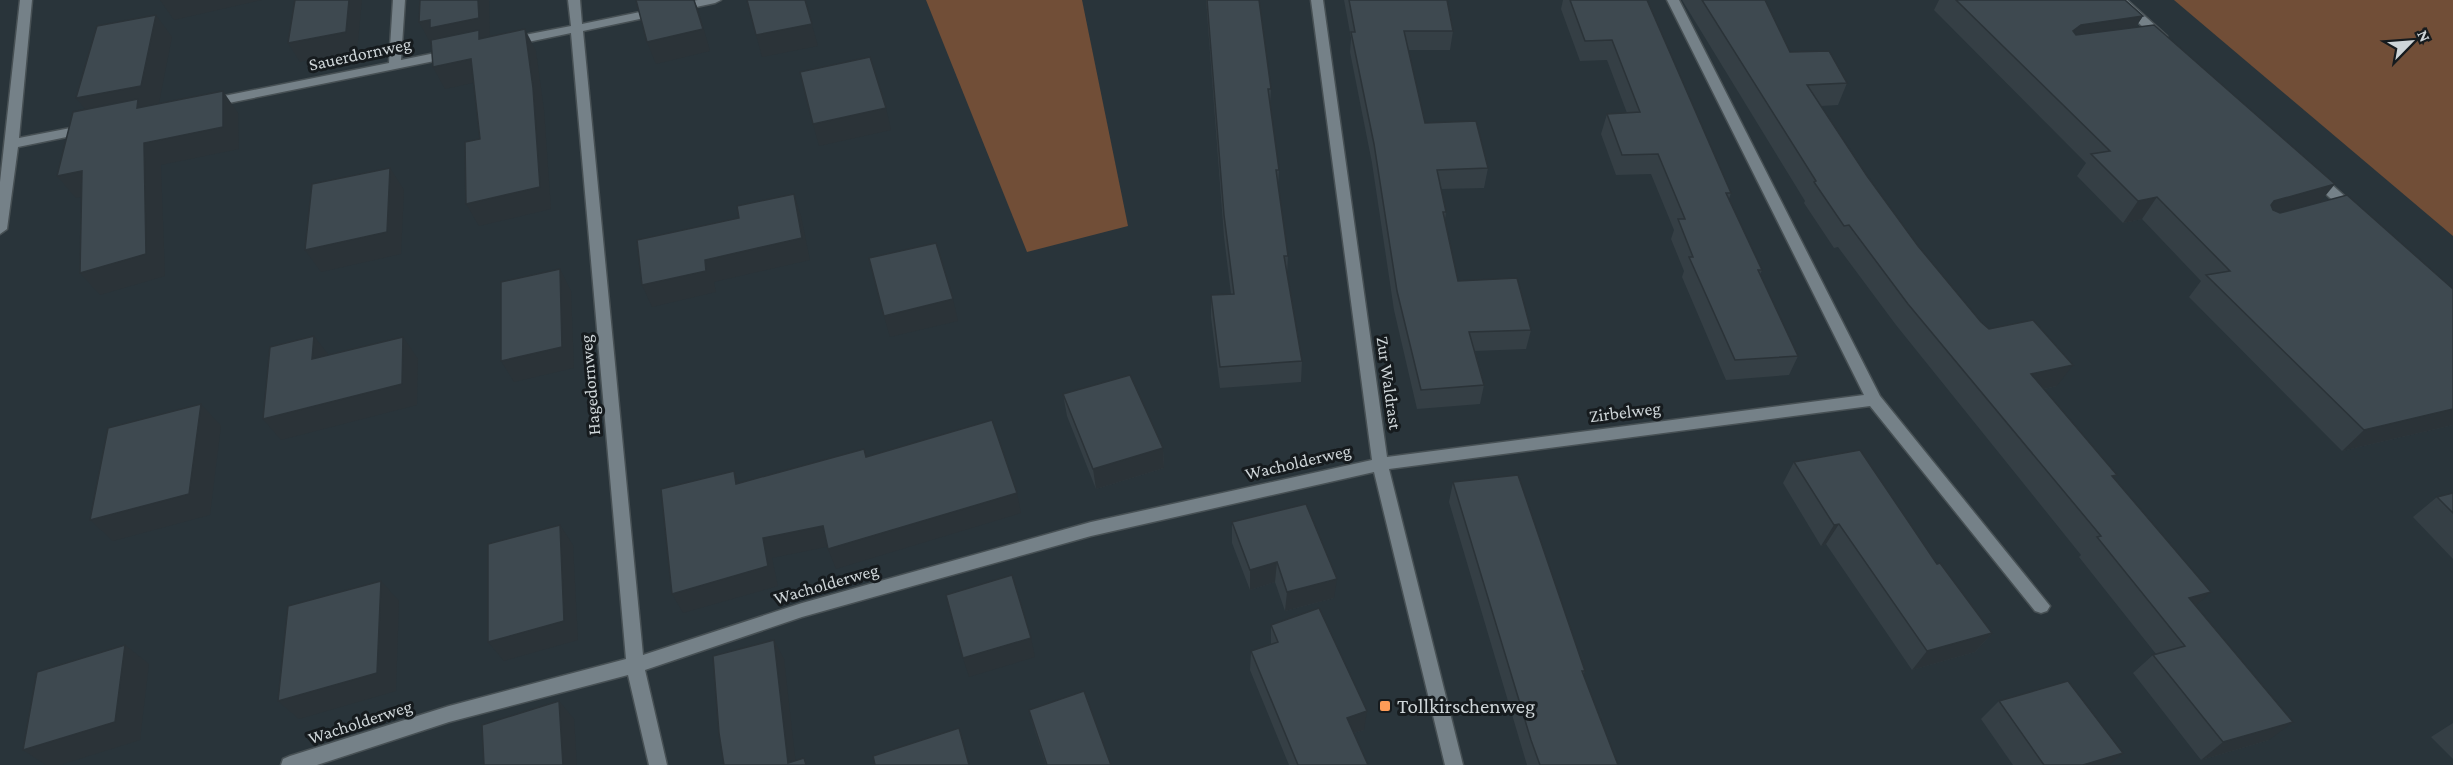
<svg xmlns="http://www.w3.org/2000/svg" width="2453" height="765" viewBox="0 0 2453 765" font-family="'Crimson Pro',serif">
<rect width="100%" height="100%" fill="#29343a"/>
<!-- green -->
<g fill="#714e37">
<polygon points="926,0 1082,0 1128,226 1027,252"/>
<polygon points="2174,0 2453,0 2453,236"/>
</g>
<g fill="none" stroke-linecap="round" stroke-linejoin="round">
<!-- minor casing -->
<g stroke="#475054" stroke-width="3">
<g id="minor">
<polygon points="20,0 32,0 19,138 86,125 92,129 86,133 18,147 7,229 0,234 0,182"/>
<polygon points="393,0 405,0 401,60 450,50 454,51 454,57 209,107 203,103 209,99 389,63"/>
<polygon points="568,0 580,0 582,24 698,0 721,0 715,3 583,31 643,655 802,603 1091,522 1372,460 1311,0 1323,0 1387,457 1864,395 1667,0 1679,0 1880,396 2050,606 2047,611 2041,613 2035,611 1870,406 1389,469 1463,765 1445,765 1374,472 1091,536 802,617 645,670 667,765 649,765 628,675 449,722 317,765 281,765 283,759 290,756 449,706 626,659 571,33 509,46 503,42 509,38 571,26"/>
<polygon points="2114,0 2127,0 2167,36 2167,42 2159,42"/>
<polygon points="2316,174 2321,175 2357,207 2359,210 2357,213 2347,213 2311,181 2309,178 2311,175"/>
</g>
</g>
<!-- minor -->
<use href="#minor" fill="#758188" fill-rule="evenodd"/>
</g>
<!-- wall -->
<g fill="#353f45">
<polygon points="1206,0 1259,0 1271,89 1270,105 1279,170 1278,187 1288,256 1287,274 1302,361 1301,382 1220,388 1211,317 1211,295 1231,294 1224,237"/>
<polygon points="1344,0 1447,0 1453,31 1450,50 1408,50 1425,123 1488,168 1484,188 1441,189 1446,212 1445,220 1458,281 1531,330 1526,349 1475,351 1484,385 1480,404 1417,409 1394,310 1372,163 1350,52 1351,38"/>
<polygon points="1563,0 1647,0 1731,193 1729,199 1762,270 1760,275 1798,356 1789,375 1726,380 1682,277 1684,271 1671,239 1674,230 1651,174 1616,175 1601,134 1607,114 1627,113 1607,60 1580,61 1561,9"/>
<polygon points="1682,0 1765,0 1790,52 1847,83 1838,105 1821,106 1867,176 1918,246 1981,322 2057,386 2044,389 2114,478 2196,606 2269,740 2201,760 2133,673 2153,655 2156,654 2079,557 2081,555 1896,325 1838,247 1834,248 1804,203 1805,201"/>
<polygon points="1939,0 2125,0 2143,16 2135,28 2320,202 2453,289 2453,425 2342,451 2189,297 2201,281 2142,219 2123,223 2077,176 2086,163 1934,10"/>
<polygon points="1063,394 1163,448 1164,468 1096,489 1067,416"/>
<polygon points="1794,462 1937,564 1992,633 1975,652 1912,670 1826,544 1821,546 1783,483"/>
<polygon points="1453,482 1585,671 1583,675 1618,765 1527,765 1449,502"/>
<polygon points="2453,493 2453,559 2413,517 2437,497"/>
<polygon points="1232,522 1334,598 1285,611 1275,582 1250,590 1232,543"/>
<polygon points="1271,625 1364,730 1354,733 1368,765 1289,765 1250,670 1251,651 1271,645"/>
<polygon points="1999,701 2109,765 2013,765 1981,719"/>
<polygon points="1029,710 1111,765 1046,765 1034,728"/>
<polygon points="2453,723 2453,759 2431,737"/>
</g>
<!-- shaded-wall -->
<g fill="#2b3338">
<polygon points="160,0 262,0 174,20"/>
<polygon points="349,0 362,0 357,51 300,62 288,43"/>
<polygon points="478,0 489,0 490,40 431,44 419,22"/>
<polygon points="694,0 698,9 710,51 656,64 647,42"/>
<polygon points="805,0 818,46 762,57 756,35"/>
<polygon points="156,15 172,37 158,108 94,120 76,98"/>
<polygon points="2143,16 2129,37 2069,47 2073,31 2081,25"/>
<polygon points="525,29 536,51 544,110 551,209 479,226 466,204"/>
<polygon points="471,59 482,81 445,89 433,67"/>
<polygon points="223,91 238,113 239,149 161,165 165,276 100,295 80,273 144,143"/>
<polygon points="886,108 891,130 819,146 813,124"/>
<polygon points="390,168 404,190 401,254 321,272 305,250"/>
<polygon points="82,171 100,193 76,198 57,176"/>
<polygon points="2335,184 2317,206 2256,223 2274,201"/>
<polygon points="794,194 801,216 810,260 714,282 716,292 652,307 642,285 705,260"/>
<polygon points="2157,197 2142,219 2123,223 2138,201"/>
<polygon points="560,269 571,291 574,368 514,382 501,361"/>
<polygon points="953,299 958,321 890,337 884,316"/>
<polygon points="314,336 331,358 312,359"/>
<polygon points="403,337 418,359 417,405 281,440 263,419"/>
<polygon points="2073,365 2057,386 2016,395 2031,374"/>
<polygon points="201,404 221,426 210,515 113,541 90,520"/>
<polygon points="2453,409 2453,425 2342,451 2364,430"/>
<polygon points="1163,448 1164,468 1096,489 1093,469"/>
<polygon points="734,471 743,491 736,484"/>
<polygon points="1017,493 1021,513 836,569 828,549"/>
<polygon points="1839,524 1826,544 1821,546 1834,525"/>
<polygon points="560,525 573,545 578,640 504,661 488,642"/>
<polygon points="823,526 831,546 772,558 778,586 683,613 672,594 763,538"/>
<polygon points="1277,562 1275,582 1250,590 1250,570"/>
<polygon points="1337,579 1334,598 1285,611 1287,592"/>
<polygon points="381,581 399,601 396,691 299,719 278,701"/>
<polygon points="2211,592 2190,611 2189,598"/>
<polygon points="1992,633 1975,652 1912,670 1927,651"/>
<polygon points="1031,638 1035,657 969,677 963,658"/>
<polygon points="774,640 784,659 796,765 788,763"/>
<polygon points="125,645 149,664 140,740 60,765 46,765 23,750"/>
<polygon points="559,701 574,719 577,765 563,765"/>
<polygon points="1367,711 1364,730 1344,736 1347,718"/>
<polygon points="2293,722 2269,740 2201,760 2223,742"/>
<polygon points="959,728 965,746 970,765 969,765"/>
<polygon points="2123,753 2109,765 2083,765"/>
</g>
<!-- building -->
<g fill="#3e4950" stroke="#2b3338" stroke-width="1.5">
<polygon points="295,0 349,0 346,32 288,43"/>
<polygon points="420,0 478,0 479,18 430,28 430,20 419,22"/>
<polygon points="636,0 694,0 703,29 647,42"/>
<polygon points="747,0 805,0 812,24 756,35"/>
<polygon points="1207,0 1259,0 1271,89 1268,89 1279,170 1276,170 1288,256 1284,256 1302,361 1220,367 1211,295 1234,294 1224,215"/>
<polygon points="1349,0 1447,0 1453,31 1404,31 1425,123 1476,121 1488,168 1437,170 1446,212 1443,212 1458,281 1517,278 1531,330 1469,332 1484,385 1421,390 1397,291 1374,144 1351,32 1355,32"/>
<polygon points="1570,0 1647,0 1731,193 1726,193 1762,270 1758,270 1798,356 1735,360 1689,257 1693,257 1678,219 1685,219 1658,154 1622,155 1607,114 1640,112 1612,40 1585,41"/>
<polygon points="1702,0 1765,0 1790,52 1829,51 1847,83 1807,85 1867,176 1918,246 1981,322 1989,329 2033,320 2073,365 2031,374 2117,475 2112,476 2211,592 2189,598 2293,722 2223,742 2153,655 2185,646 2097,537 2101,536 1908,304 1849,225 1844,226 1814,182 1816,181"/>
<polygon points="1956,0 2125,0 2143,16 2081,25 2073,31 2076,35 2154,25 2335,184 2274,201 2271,205 2273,210 2280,213 2347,195 2453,289 2453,409 2364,430 2206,275 2230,271 2157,197 2138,201 2091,154 2110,151"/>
<polygon points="156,15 141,86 76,98 97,26"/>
<polygon points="525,29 533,88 540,187 466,204 465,142 480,139 471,59 433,67 431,40 479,30 479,39"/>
<polygon points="870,57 886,108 813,124 800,72"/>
<polygon points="223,91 223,127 144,143 146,254 80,273 82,171 57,176 73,112 138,99 137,108"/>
<polygon points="390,168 387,232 305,250 312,184"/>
<polygon points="794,194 802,238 705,260 706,271 642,285 637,240 739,218 737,206"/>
<polygon points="936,243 953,299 884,316 869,258"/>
<polygon points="560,269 562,347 501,361 501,282"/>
<polygon points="314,336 312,359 403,337 402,384 263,419 270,347"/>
<polygon points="1130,375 1163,448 1093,469 1063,394"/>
<polygon points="201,404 189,494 90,520 108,428"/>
<polygon points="992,420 1017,493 828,549 823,526 763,538 768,566 672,594 661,489 734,471 736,484 864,449 866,457"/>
<polygon points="1860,450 1937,564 1940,563 1992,633 1927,651 1839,524 1834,525 1794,462"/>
<polygon points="1518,475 1585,671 1582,671 1618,765 1540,765 1531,740 1453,482"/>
<polygon points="2453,493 2453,513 2437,497"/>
<polygon points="1306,504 1337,579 1287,592 1277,562 1250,570 1232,522"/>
<polygon points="560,525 564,621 488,642 488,544"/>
<polygon points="1012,575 1031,638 963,658 946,595"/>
<polygon points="381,581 377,673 278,701 288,606"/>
<polygon points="1319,608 1367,711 1347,718 1368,765 1298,765 1251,651 1278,642 1271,625"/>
<polygon points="774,640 788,763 804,758 806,765 724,765 719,733 713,656"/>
<polygon points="125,645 115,722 23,750 37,672"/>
<polygon points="2068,681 2123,753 2083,765 2044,765 1999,701"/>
<polygon points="1084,691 1111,765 1047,765 1029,710"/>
<polygon points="559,701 563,765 484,765 482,725"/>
<polygon points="959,728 969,765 875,765 873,756"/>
</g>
<!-- markers -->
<rect fill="#fe9c57" stroke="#161b1e" stroke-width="2" x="1379" y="700" width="12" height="12" rx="3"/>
<g text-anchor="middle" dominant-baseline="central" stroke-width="6" stroke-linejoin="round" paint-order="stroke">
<!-- street labels -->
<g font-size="18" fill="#ced5d8" stroke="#161b1e">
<text transform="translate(360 54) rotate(-12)">Sauerdornweg</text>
<text transform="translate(1389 383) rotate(82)">Zur Waldrast</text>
<text transform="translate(590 385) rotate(-95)">Hagedornweg</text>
<text transform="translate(1625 412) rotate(-7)">Zirbelweg</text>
<text transform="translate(1298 462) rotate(-13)">Wacholderweg</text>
<text transform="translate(826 584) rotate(-16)">Wacholderweg</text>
<text transform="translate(360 722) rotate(-18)">Wacholderweg</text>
</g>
<!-- near-poi labels -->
<g font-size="21" fill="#ced5d8" stroke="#161b1e" text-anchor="start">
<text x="1397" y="706">Tollkirschenweg</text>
</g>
</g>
<!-- north arrow -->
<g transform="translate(2411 42) rotate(65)" stroke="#161b1e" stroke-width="4.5" paint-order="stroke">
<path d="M0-4.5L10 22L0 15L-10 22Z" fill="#ced5d8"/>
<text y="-9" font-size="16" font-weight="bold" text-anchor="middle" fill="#ced5d8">N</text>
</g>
</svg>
